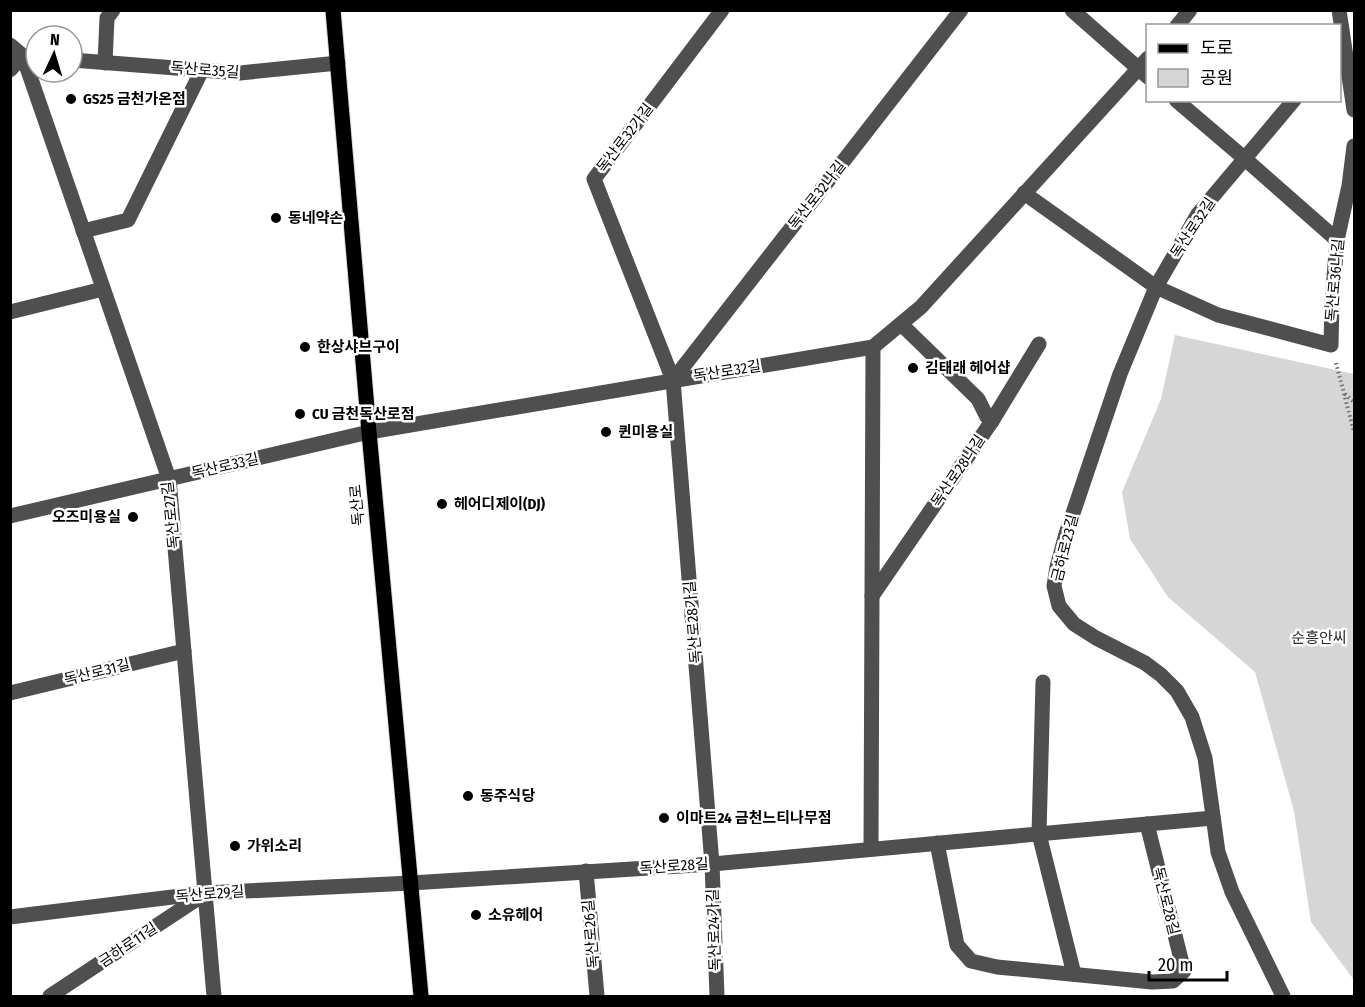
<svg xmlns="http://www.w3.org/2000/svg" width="1365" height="1007" viewBox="0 0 1365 1007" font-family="'Fira Sans Condensed','Noto Sans KR',sans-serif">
<rect width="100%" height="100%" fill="#fff"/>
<!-- green -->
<polygon fill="#d6d6d6" points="1175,335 1354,374 1354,980 1311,922 1294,811 1255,672 1168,597 1130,539 1122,492 1161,399"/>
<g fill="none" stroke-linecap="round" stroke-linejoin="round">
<!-- major casing -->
<g stroke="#dbdbdb" stroke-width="17">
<polyline id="major" points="333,10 369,432 421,996"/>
</g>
<!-- path -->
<g stroke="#717171" stroke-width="4" stroke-dasharray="1.5 3" stroke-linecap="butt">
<polyline points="1336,363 1354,432"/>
<polyline points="1345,394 1354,402"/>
</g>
<!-- minor -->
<g stroke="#4f4f4f" stroke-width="15">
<polyline points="1072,10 1148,77"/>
<polyline points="1339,10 1354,110"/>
<polyline points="1177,26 1190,10"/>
<polyline points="10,45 23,56 36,57"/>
<polyline points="72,60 240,73 338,63"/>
<polyline points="105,63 107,18 113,10"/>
<polyline points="10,70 23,56 169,479 214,996"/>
<polyline points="1176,100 1244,158 1337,240"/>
<polyline points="1024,193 1156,287 1218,315 1331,345 1332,302 1337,240 1349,186 1354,146"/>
<polyline points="83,231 128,220 202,70"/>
<polyline points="10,312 103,289"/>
<polyline points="901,324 978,399 987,417 992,421"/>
<polyline points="673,380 961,10"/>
<polyline points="10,516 369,432 873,347 921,307 1148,58"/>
<polyline points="872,596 992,421 1039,344"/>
<polyline points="1043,682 1039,834 1074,974"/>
<polyline points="10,693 184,651"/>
<polyline points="937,843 957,945 971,961 997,967 1152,982 1173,981 1184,971 1147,824"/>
<polyline points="871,849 873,347"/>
<polyline points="586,871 597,996"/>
<polyline points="10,917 205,893 411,883 712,864 1213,818"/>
<polyline points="50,996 203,895"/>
<polyline points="717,996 712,864 673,380 594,179 722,10"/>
<polyline points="1283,996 1232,892 1218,852 1205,758 1192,717 1177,691 1161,675 1145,663 1096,638 1074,624 1059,606 1054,586 1057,567 1066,534 1120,374 1156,287 1198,214 1294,100"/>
</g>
<!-- major -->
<use href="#major" stroke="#000" stroke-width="15"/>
</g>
<!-- markers -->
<g fill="#000" stroke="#fff" stroke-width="2">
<circle cx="71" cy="99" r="6"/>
<circle cx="276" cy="218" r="6"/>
<circle cx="305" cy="347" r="6"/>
<circle cx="913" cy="368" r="6"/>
<circle cx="300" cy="414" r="6"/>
<circle cx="606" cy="432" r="6"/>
<circle cx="442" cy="504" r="6"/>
<circle cx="133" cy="517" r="6"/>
<circle cx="468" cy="796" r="6"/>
<circle cx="664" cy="818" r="6"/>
<circle cx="235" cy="846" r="6"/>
<circle cx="476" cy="915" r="6"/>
</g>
<g text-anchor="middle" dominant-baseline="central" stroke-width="5" stroke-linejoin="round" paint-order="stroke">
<!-- street labels -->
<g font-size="15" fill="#000" stroke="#fff">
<text transform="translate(205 70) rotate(4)">독산로35길</text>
<text transform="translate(625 138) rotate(-53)">독산로32가길</text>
<text transform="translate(817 195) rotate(-52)">독산로32나길</text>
<text transform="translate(1193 228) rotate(-57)">독산로32길</text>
<text transform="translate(1335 280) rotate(-85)">독산로36나길</text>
<text transform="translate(727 371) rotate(-9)">독산로32길</text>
<text transform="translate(225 466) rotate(-13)">독산로33길</text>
<text transform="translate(958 471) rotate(-56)">독산로28나길</text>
<text transform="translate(357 505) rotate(-95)">독산로</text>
<text transform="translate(171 515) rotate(-96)">독산로27길</text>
<text transform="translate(1065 548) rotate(-76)">금하로23길</text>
<text transform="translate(693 622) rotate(-95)">독산로28가길</text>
<text transform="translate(97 672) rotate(-14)">독산로31길</text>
<text transform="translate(674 866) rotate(-4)">독산로28길</text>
<text transform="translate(210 894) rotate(-5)">독산로29길</text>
<text transform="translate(1166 901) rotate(76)">독산로28길</text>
<text transform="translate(714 930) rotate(-92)">독산로24가길</text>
<text transform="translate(591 934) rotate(-95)">독산로26길</text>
<text transform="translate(128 945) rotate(-34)">금하로11길</text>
</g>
<!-- poi labels -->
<g font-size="15" font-weight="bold" fill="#000" stroke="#fff" text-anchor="start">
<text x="83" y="99">GS25 금천가온점</text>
<text x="288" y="218">동네약손</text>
<text x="317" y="347">한상샤브구이</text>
<text x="925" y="368">김태래 헤어샵</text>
<text x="312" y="414">CU 금천독산로점</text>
<text x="618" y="432">퀸미용실</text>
<text x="454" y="504">헤어디제이(DJ)</text>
<text x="121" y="517" text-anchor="end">오즈미용실</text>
<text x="480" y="796">동주식당</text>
<text x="676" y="818">이마트24 금천느티나무점</text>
<text x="247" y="846">가위소리</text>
<text x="488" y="915">소유헤어</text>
</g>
<!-- park labels -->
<g font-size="15" fill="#2d2d2d" stroke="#fff">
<text x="1319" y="638">순흥안씨</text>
</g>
</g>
<!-- border -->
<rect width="1365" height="1007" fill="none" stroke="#000000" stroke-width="24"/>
<!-- legend -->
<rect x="1146" y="24" width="195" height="78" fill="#ffffff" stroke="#999999" stroke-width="1.5"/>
<rect x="1158" y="44" width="30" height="9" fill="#000000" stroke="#999999" stroke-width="1.5"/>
<text x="1200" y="54" font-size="18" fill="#000000">도로</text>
<rect x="1158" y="69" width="30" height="18" fill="#d6d6d6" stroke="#999999" stroke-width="1.5"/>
<text x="1200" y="84" font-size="18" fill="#000000">공원</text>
<!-- north arrow -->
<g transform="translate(54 54) rotate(4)"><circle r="28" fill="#ffffff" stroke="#999999" stroke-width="1.5"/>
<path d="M0-4.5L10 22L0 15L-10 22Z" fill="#000000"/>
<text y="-9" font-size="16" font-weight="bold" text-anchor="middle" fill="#000000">N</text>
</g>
<!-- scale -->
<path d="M1149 971v9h78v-9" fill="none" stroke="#000000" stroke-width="3"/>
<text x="1158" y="971" font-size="18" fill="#000000" stroke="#ffffff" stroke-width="4.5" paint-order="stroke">20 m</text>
</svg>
